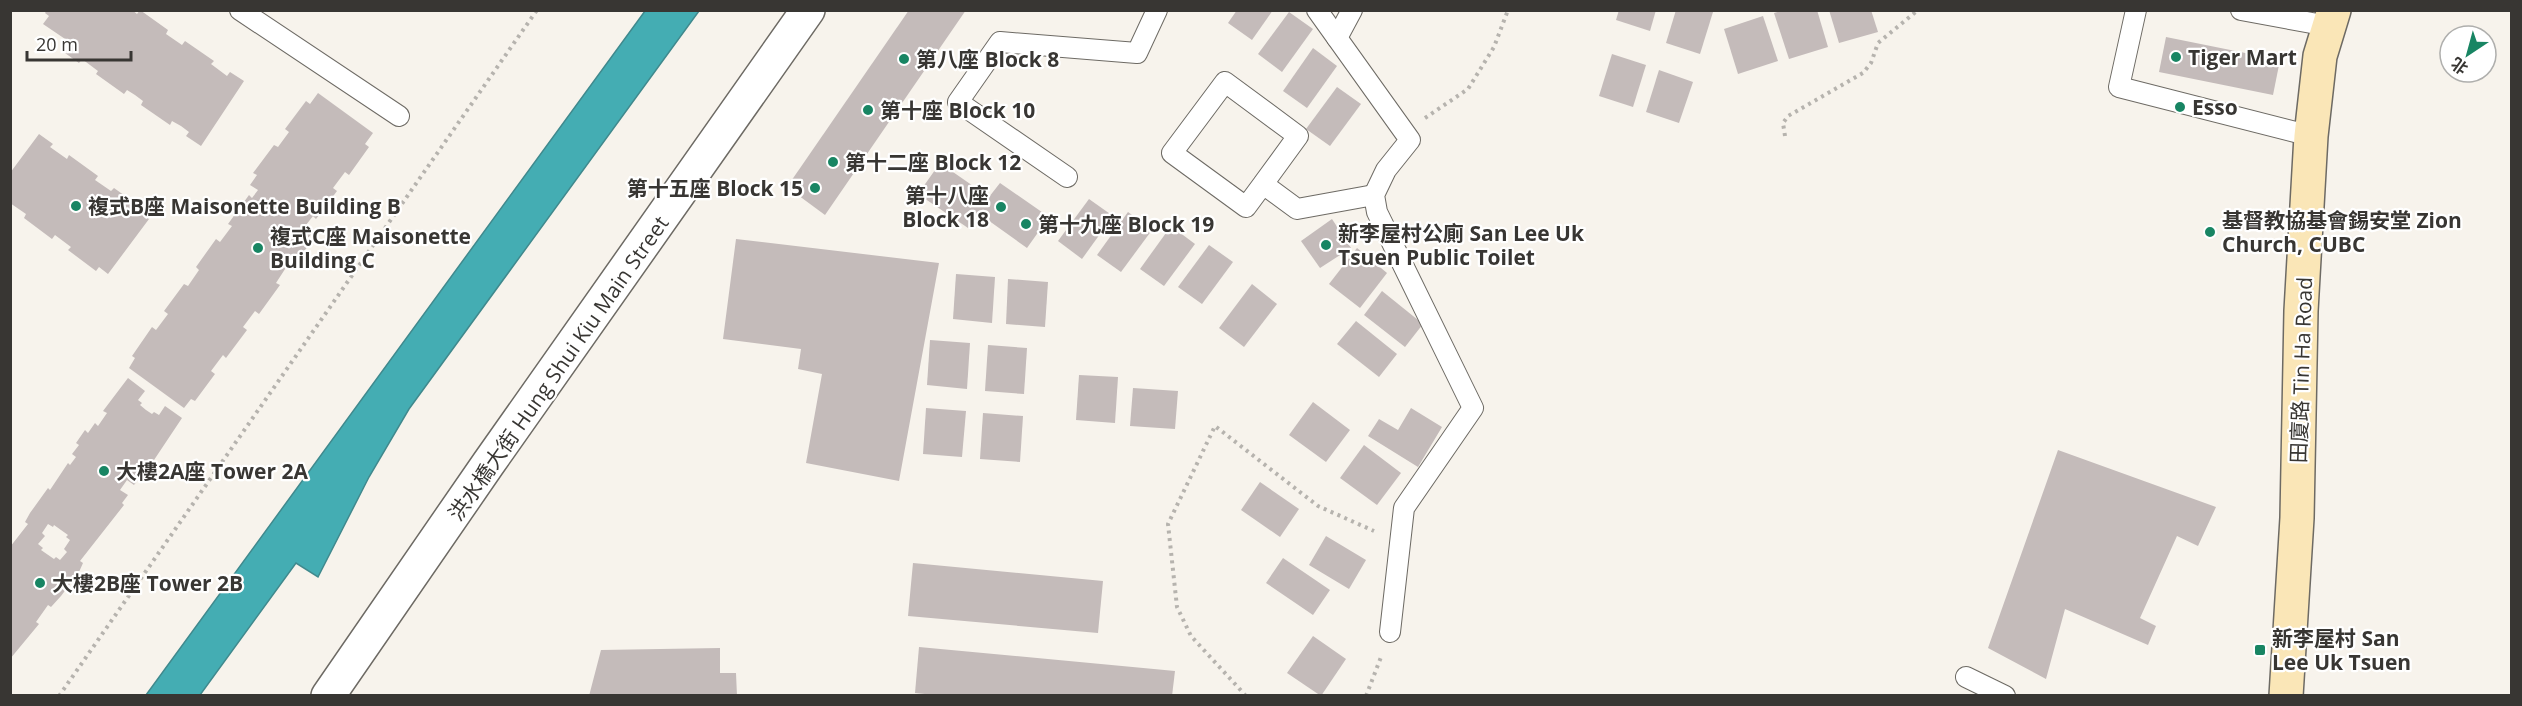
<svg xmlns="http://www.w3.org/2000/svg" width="2522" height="706" viewBox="0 0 2522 706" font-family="'Open Sans','Noto Sans SC',sans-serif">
<rect width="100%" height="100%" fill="#f7f3ec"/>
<!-- water -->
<polygon fill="#44adb3" stroke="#40898d" stroke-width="1.5" points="645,11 699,11 409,409 369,477 318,577 296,563 200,695 146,695"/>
<!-- building -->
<g fill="#c4bbba" fill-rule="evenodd">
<polygon points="47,10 132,10 137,14 140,10 168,30 166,34 182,45 185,41 214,61 211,64 227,76 230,72 244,81 201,146 186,136 189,132 181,126 172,121 170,125 141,105 143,101 135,95 127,90 124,94 96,74 98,71 82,59 79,63 65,53 71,43 43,24 49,16 45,13"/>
<polygon points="909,10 966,10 825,215 787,187"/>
<polygon points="1237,10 1273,10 1252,40 1228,23"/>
<polygon points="1619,10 1656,10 1650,31 1616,20"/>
<polygon points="1676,10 1713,12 1700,54 1666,43"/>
<polygon points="1784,10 1817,10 1828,47 1789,59 1774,13"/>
<polygon points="1829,10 1871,10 1878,32 1839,43"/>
<polygon points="1289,12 1313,29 1282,72 1258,54"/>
<polygon points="1763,16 1778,61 1738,74 1724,29"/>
<polygon points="2166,37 2280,60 2273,95 2159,72"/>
<polygon points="1313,48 1337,66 1307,108 1283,91"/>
<polygon points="1612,54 1646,65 1633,107 1599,96"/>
<polygon points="1659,70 1693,82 1679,123 1646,112"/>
<polygon points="1337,87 1361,104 1330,146 1306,129"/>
<polygon points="318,93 373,133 365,144 369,147 349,175 345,172 333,188 337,191 316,219 313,216 306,225 314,231 307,239 311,242 291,269 287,266 276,283 280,285 259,314 255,311 243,327 247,330 226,358 223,355 211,371 215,374 195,401 191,399 184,408 129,368 135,358 132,356 152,327 156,330 168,314 164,311 184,284 188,286 199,270 196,267 216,239 220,242 232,226 228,224 249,195 252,198 258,190 250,185 257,175 253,173 274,145 278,147 289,132 285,129 306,101 310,104"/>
<polygon points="39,134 53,144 50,147 67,159 69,155 98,176 95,180 111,191 114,188 142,208 140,212 149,219 108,274 99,267 96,271 68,250 71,247 55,235 52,239 24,218 26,214 10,203 10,173"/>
<polygon points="940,163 989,197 1000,183 1049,217 1027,248 978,213 968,228 918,194"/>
<polygon points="1089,199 1113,216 1082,259 1058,241"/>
<polygon points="1128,212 1152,230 1121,272 1097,255"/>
<polygon points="1332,219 1351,248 1320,268 1301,241"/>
<polygon points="1171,226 1195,244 1164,286 1140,269"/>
<polygon points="736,239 939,263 899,481 806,463 822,374 798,369 801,349 723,339"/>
<polygon points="1209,245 1233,262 1202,304 1178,287"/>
<polygon points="1357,248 1387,273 1360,308 1329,284"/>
<polygon points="956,274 995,277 992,323 953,319"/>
<polygon points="1008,279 1048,282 1045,327 1006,324"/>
<polygon points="1252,284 1277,304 1244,347 1219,328"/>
<polygon points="1382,291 1423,324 1405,347 1364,315"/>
<polygon points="1356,321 1397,354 1379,377 1337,344"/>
<polygon points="930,340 970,343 967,389 927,385"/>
<polygon points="988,345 1027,348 1024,394 985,391"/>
<polygon points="1079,375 1118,377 1115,423 1076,420"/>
<path d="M128,378L145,391L138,400L142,403L140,405L146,410L152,414L154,412L159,415L165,406L182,418L142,478L140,477L134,485L127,480L120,490L128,495L122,503L124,505L80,561L83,563L79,572L61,596L51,607L48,605L36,622L39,624L10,659V547L28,524L25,522L30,513L48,488L50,490L68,463L70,465L76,457L72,454L79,445L76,443L85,430L88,433L95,423L98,426L107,413L103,411ZM48,524L53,527L54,525L68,535L66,537L70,540L64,549L67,552L60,560L56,557L54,559L41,550L43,548L38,544L45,536L42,533Z"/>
<polygon points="1133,388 1178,391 1175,429 1130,426"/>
<polygon points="1313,402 1350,430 1326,462 1289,435"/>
<polygon points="926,408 966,411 962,457 923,454"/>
<polygon points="1411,408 1442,427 1418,467 1368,436 1379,419 1398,430"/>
<polygon points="983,413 1023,416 1020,462 980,459"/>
<polygon points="1364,445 1401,473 1377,505 1340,478"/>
<polygon points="2058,450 2216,507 2198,546 2177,536 2140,618 2156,626 2148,645 2065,609 2046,679 1988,648"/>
<polygon points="1260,482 1299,509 1280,537 1241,510"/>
<polygon points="1326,536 1366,560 1349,589 1309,565"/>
<polygon points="1283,558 1330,590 1313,615 1266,583"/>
<polygon points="913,563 1103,581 1098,633 908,616"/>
<polygon points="1313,636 1346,659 1321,696 1287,673"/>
<polygon points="919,647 1175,671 1172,696 944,696 915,693"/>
<polygon points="720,648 720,673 736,673 737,696 589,696 601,650"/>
</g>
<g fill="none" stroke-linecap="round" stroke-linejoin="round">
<!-- lane casing -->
<g stroke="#6d6a64" stroke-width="22">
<g id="lane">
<polyline points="240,10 399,116"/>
<polyline points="1317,10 1410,140 1386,170 1374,195 1377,212 1473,408 1404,508 1390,632"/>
<polyline points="2136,10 2119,87 2311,136"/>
<polyline points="2241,10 2328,26"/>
<polyline points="1337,38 1352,10"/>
<polyline points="1067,177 958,102 1000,42 1137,53 1157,10"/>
<polyline points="1263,184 1246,207 1172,153 1225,82 1298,136 1263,184 1297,209 1374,195"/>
<polyline points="1966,677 2005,696"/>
</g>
</g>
<!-- street casing -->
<g stroke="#6d6a64" stroke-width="36">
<polyline id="street" points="328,696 488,464 808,10"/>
</g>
<!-- secondary casing -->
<g stroke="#6d6a64" stroke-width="36">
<polyline id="secondary" points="2286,696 2297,518 2301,311 2311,136 2320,56 2334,10"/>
</g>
<!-- path -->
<g stroke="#b6b3ae" stroke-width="4" stroke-dasharray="3 4.5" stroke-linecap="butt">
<polyline points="1425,118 1468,89 1494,47 1508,10"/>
<polyline points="1785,136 1783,123 1788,116 1863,73 1871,63 1878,43 1918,10"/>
<polyline points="59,696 537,10"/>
<polyline points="1246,696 1191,636 1177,607 1168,524 1215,426 1318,506 1374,531"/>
<polyline points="1366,696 1381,657"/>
</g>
<!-- lane -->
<use href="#lane" stroke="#fff" stroke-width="20"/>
<!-- street -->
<use href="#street" stroke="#fff" stroke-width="33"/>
<!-- secondary -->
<use href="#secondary" stroke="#fae6b7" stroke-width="33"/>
</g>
<!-- markers -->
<g fill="#188563" stroke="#fff" stroke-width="2">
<circle cx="2176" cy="57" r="6"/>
<circle cx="904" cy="59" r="6"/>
<circle cx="2180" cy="107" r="6"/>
<circle cx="868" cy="110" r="6"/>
<circle cx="833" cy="162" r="6"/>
<circle cx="815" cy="188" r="6"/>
<circle cx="76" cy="206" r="6"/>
<circle cx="1001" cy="207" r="6"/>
<circle cx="1026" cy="224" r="6"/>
<circle cx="2210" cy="232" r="6"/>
<circle cx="1326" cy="245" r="6"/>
<circle cx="258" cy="248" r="6"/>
<circle cx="104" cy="471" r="6"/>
<circle cx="40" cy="583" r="6"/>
<rect x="2254" y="644" width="12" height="12" rx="3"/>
</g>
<g text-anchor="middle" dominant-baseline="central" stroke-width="4.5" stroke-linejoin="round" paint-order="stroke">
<!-- poi labels -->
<g font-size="21" font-weight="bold" fill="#383633" stroke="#fff" text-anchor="start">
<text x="2188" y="57">Tiger Mart</text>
<text x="916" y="59">第八座 Block 8</text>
<text x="2192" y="107">Esso</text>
<text x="880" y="110">第十座 Block 10</text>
<text x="845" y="162">第十二座 Block 12</text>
<text x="803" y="188" text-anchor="end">第十五座 Block 15</text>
<text x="989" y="195" text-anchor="end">第十八座<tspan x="989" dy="24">Block 18</tspan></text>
<text x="88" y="206">複式B座 Maisonette Building B</text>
<text x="2222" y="220">基督教協基會錫安堂 Zion<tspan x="2222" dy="24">Church, CUBC</tspan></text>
<text x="1038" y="224">第十九座 Block 19</text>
<text x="1338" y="233">新李屋村公廁 San Lee Uk<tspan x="1338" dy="24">Tsuen Public Toilet</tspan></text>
<text x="270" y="236">複式C座 Maisonette<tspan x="270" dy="24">Building C</tspan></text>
<text x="116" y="471">大樓2A座 Tower 2A</text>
<text x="52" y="583">大樓2B座 Tower 2B</text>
<text x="2272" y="638">新李屋村 San<tspan x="2272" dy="24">Lee Uk Tsuen</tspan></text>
</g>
<!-- street labels -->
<g font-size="21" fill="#383633" stroke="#fff">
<text transform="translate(558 368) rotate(-55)">洪水橋大街 Hung Shui Kiu Main Street</text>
<text transform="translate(2301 370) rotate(-88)">田廈路 Tin Ha Road</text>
</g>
</g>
<!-- border -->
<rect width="2522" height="706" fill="none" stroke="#383633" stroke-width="24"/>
<!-- north arrow -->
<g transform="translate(2468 54) rotate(216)"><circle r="28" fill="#ffffff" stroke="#afafad" stroke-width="1.5"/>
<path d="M0-4.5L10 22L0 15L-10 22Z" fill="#188563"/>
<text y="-9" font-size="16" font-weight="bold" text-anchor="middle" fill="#383633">北</text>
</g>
<!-- scale -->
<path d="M27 51v9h104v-9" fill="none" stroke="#383633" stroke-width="3"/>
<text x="36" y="51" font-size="18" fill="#383633" stroke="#ffffff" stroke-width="4.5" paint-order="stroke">20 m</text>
</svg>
